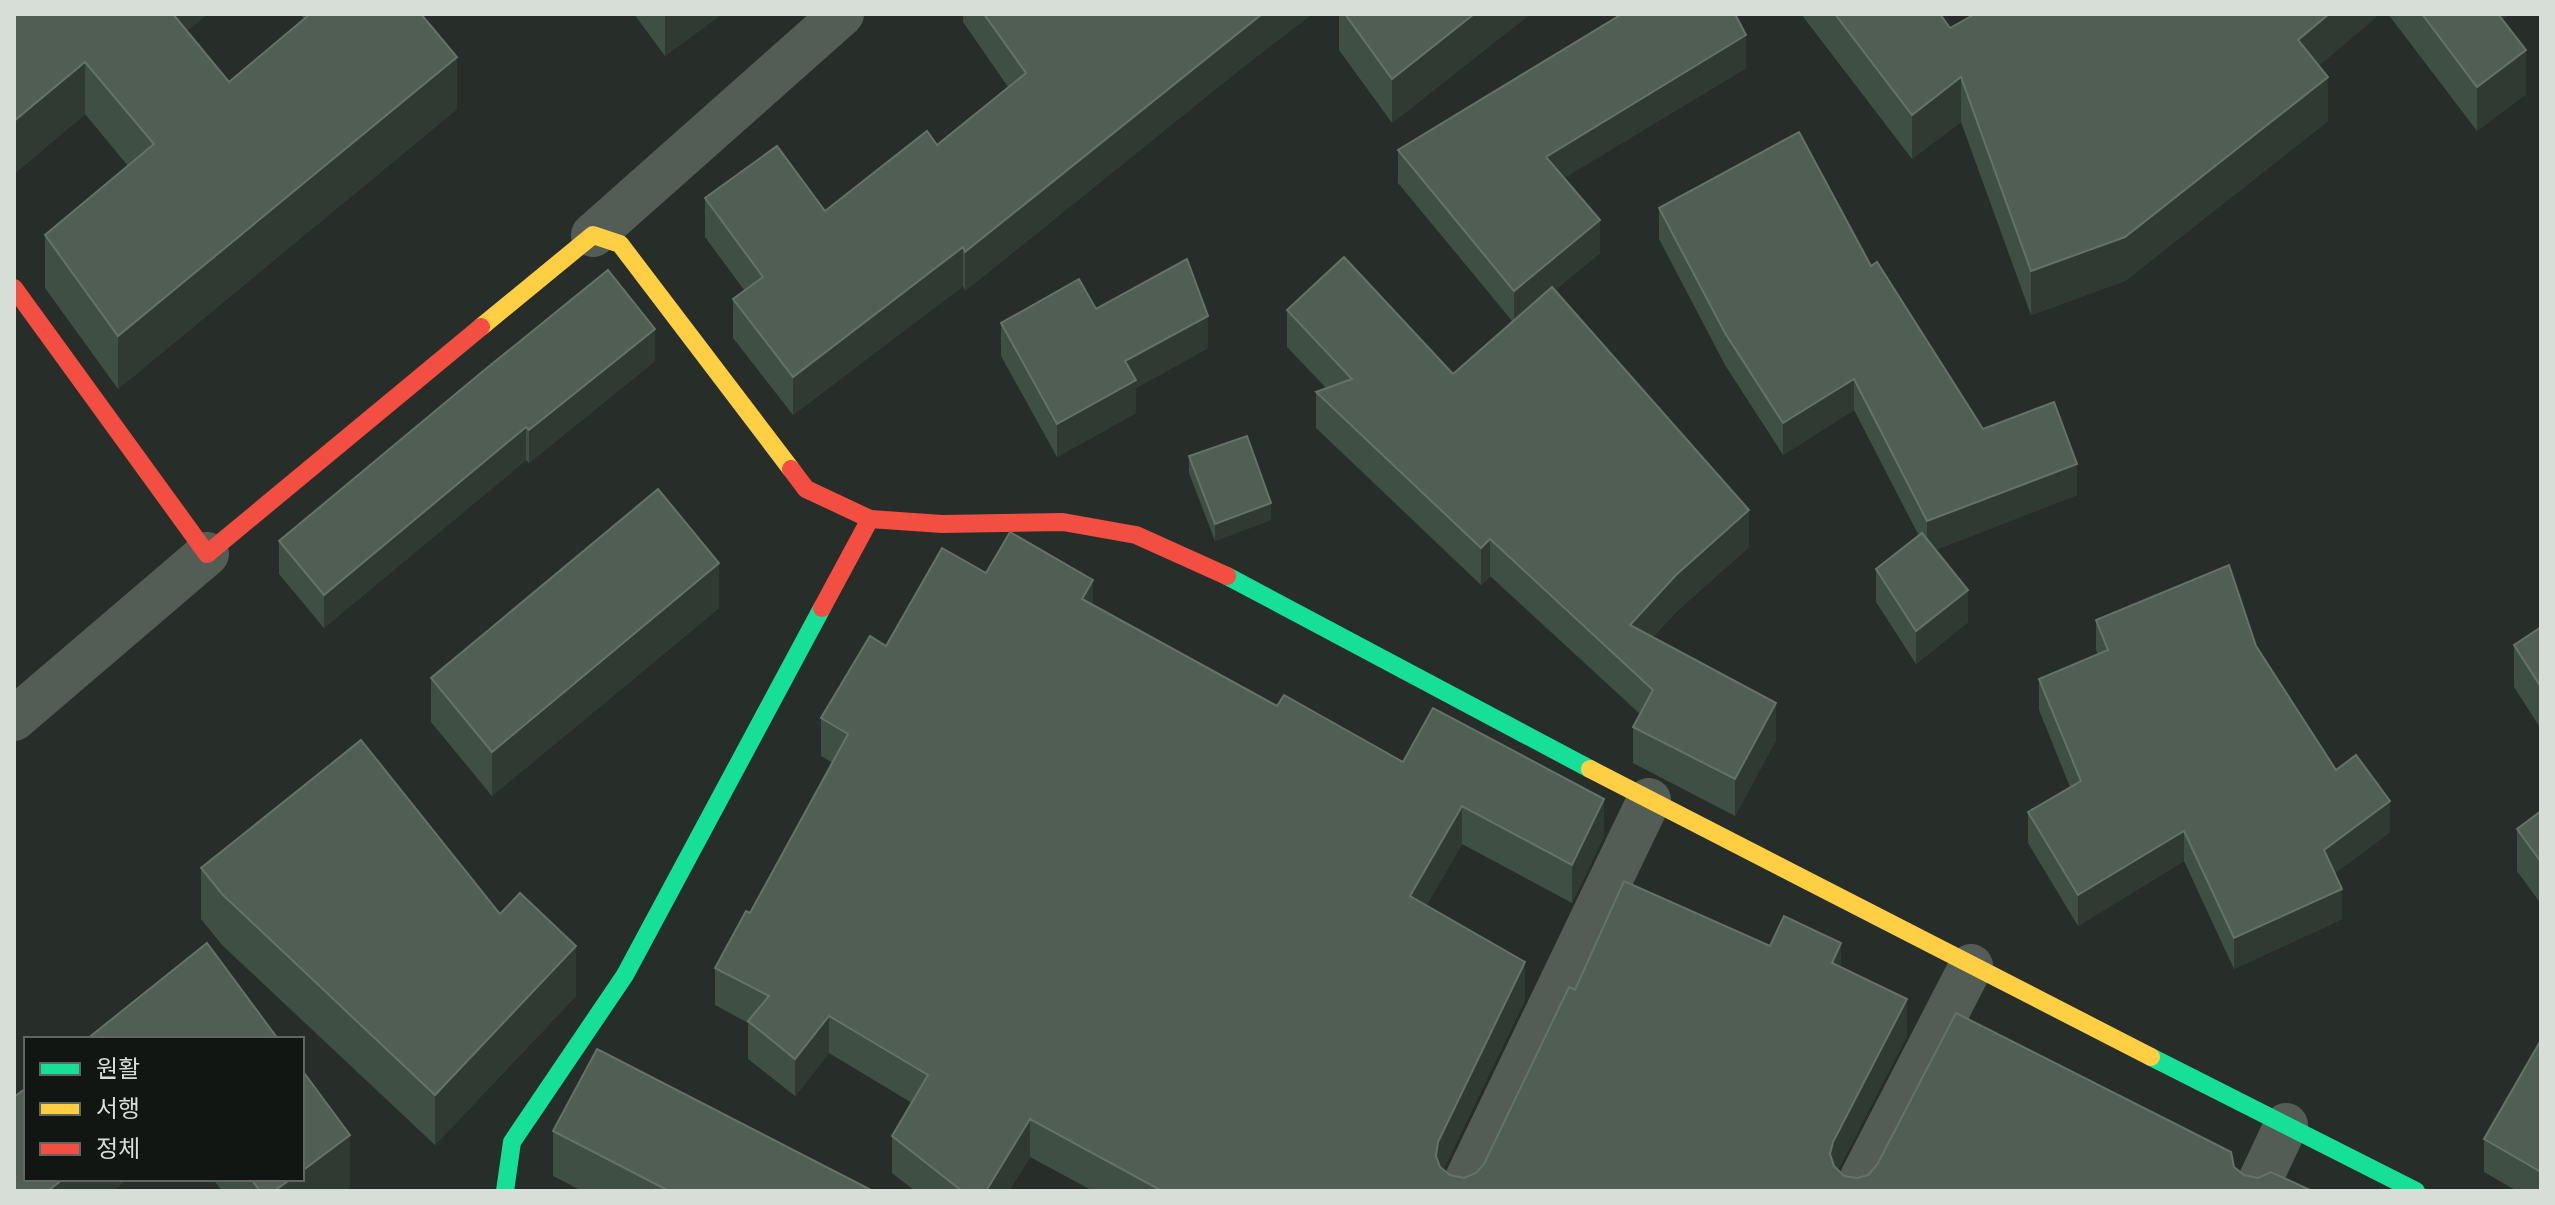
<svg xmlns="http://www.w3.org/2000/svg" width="2555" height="1205" viewBox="0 0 2555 1205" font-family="'Public Sans','Noto Sans KR',sans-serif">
<rect width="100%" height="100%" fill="#272d28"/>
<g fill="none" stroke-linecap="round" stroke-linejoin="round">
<!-- street -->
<g stroke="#545d55" stroke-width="44">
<polyline points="593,235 842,14"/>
<polyline points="14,719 207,554"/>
<polyline points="1461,1191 1649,800"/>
<polyline points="1855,1191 1971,966"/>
<polyline points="2255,1191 2286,1125"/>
</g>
<!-- fast -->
<g stroke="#16e098" stroke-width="18">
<polyline points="1227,576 1590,769"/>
<polyline points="2151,1057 2416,1191"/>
<polyline points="505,1191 512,1142 625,975 822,608"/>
</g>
<!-- slow -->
<g stroke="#ffcf43" stroke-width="18">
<polyline points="481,327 593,235 620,244 791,469"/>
<polyline points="1590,769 2151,1057"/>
</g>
<!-- jam -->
<g stroke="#f24e42" stroke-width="18">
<polyline points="14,288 207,554 481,327"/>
<polyline points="791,469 806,489 870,519 942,524 1063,522 1136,535 1227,576"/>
<polyline points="822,608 870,519"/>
</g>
</g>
<!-- wall -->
<g fill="#3f4f43">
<polygon points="14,14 187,31 229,82 304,19 300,14 421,14 457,109 118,389 45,288 45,235 128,166 85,114 14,174"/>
<polygon points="634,14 722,14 665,56"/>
<polygon points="963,14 1312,14 1238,71 965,291 963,286 793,415 733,338 733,299 744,290 705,237 705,198 825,211 937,145 1008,87 963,22"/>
<polygon points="1339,14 1530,14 1392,123 1339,50"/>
<polygon points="1801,14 1940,14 1950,28 2319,66 2328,121 2125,281 2031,315 1961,122 1912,159"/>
<polygon points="2388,14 2510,14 2503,19 2526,94 2477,131"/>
<polygon points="1746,68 1564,178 1600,253 1555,290 1749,547 1676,612 1653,637 1776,740 1735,816 1633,763 1633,727 1640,714 1490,576 1481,585 1316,428 1316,392 1326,388 1287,347 1287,310 1453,374 1513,322 1398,183 1398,150"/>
<polygon points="1659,208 1983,429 2077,495 1935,550 1968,622 1916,664 1876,602 1876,569 1919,536 1854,410 1783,455 1725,365 1659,239"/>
<polygon points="1096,309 1208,348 1136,388 1136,413 1057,457 1001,356 1001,323"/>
<polygon points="655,361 529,463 526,460 324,628 279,574 279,541"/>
<polygon points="1189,456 1271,520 1215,541 1189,473"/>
<polygon points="986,573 1093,605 1277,706 1403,762 1604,836 1572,903 1462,844 1426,906 1525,1000 1443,1170 1450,1175 1464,1178 1476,1173 1484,1164 1575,990 1770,946 1841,967 1907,1036 1838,1170 1844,1176 1857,1178 2234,1167 2244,1175 2312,1191 1093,1191 1030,1157 1009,1191 915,1191 892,1173 892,1136 912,1103 829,1053 795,1096 748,1059 748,1023 715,1005 715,968 750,913 833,763 821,756 821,718 886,646"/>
<polygon points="719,608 492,796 431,722 431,678"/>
<polygon points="2096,620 2256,646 2336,770 2390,832 2335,873 2342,919 2234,969 2184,861 2078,926 2028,843 2028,812 2070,787 2039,710 2039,679 2098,654 2096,650"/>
<polygon points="2541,627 2541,729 2514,687 2514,645"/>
<polygon points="2541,811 2541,904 2517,871 2517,829"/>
<polygon points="201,868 500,914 576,996 435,1145 222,945 201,919"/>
<polygon points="2541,1040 2541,1191 2517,1191 2484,1172 2484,1139"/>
<polygon points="553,1131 873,1191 582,1191 553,1176"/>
<polygon points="213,1179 302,1179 350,1187 345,1191 222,1191"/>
</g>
<!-- shaded-wall -->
<g fill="#2f3b32">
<polygon points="161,14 208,14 161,52"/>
<polygon points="665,14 722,14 665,56"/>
<polygon points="1262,14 1312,14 1238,71 965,291 965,252"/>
<polygon points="1474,14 1530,14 1392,123 1392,79"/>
<polygon points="2329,14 2380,14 2298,84 2298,40"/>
<polygon points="2481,14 2510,14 2481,36"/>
<polygon points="1746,35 1746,68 1546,189 1546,157"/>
<polygon points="2526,50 2526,94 2477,131 2477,87"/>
<polygon points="457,57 457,109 118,389 118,336"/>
<polygon points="85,62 85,114 14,174 14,121"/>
<polygon points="1961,77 1961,122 1912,159 1912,115"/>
<polygon points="2328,77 2328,121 2125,281 2031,315 2031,271"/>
<polygon points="1600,220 1600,253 1514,324 1514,291"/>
<polygon points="963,247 963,286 793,415 793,377"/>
<polygon points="1208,316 1208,348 1136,388 1136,413 1057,457 1057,424 1125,361"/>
<polygon points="655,329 655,361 529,463 529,430"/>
<polygon points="1854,379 1854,410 1783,455 1783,423"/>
<polygon points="526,427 526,460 324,628 324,595"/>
<polygon points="2077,464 2077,495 1927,553 1927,521"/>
<polygon points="1271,503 1271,520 1215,541 1215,524"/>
<polygon points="1749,510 1749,547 1676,612 1630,661 1630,625 1676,575"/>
<polygon points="1490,539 1490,576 1481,585 1481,548"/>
<polygon points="719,563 719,608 492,796 492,752"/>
<polygon points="1093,580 1093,617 1082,599"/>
<polygon points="1968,590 1968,622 1916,664 1916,631"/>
<polygon points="1776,703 1776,740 1735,816 1735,779"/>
<polygon points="1604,799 1604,836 1572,903 1572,865"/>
<polygon points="2390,801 2390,832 2324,881 2324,850"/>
<polygon points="1462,806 1462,844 1410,934 1410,896"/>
<polygon points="2184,831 2184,861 2078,926 2078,895"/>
<polygon points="2342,889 2342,919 2234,969 2234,938"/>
<polygon points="1841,943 1841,981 1832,963"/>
<polygon points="576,946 576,996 435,1145 435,1095"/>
<polygon points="1525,962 1525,1000 1438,1180 1436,1156 1438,1142"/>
<polygon points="1907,999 1907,1036 1833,1180 1830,1154 1833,1142"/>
<polygon points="829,1016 829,1053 795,1096 795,1059"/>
<polygon points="1030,1119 1030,1157 1009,1191 986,1191"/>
<polygon points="350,1135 350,1187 345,1191 274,1191 291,1179 302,1179 302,1171"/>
<polygon points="63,1179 128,1179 113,1191 48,1191"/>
</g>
<!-- building -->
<g fill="#505e53" stroke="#657268" stroke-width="2">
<polygon points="14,14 173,14 229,82 310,14 421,14 457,57 118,336 45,235 154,144 85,62 14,121"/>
<polygon points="984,14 1262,14 965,252 963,247 793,377 733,299 763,277 705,198 777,146 825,211 927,131 937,145 1026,73"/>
<polygon points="1345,14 1474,14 1392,79"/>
<polygon points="1622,14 1735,14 1746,35 1546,157 1600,220 1514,291 1398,150"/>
<polygon points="1835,14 1940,14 1950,28 1975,14 2329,14 2298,40 2328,77 2125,237 2031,271 1961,77 1912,115"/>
<polygon points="2422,14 2498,14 2526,50 2477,87"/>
<polygon points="1799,132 1871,266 1877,262 1983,429 2054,402 2077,464 1927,521 1854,379 1783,423 1725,333 1659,208"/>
<polygon points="1344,257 1453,374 1552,287 1749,510 1676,575 1630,625 1776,703 1735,779 1633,727 1653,690 1490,539 1481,548 1316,392 1352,379 1287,310"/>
<polygon points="1187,259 1208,316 1125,361 1136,380 1057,424 1001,323 1079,279 1096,309"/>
<polygon points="608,270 655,329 529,430 526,427 324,595 279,541 482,372"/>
<polygon points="1247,436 1271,503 1215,524 1189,456"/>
<polygon points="658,489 719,563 492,752 431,678"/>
<polygon points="1010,532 1093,580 1082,599 1277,706 1284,695 1403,762 1433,708 1604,799 1572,865 1462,806 1410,896 1525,962 1438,1142 1436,1156 1440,1167 1450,1175 1464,1178 1476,1173 1484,1164 1569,987 1575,990 1624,881 1770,946 1784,916 1841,943 1832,963 1907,999 1833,1142 1830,1154 1834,1166 1844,1176 1857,1178 1868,1175 1877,1165 1956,1013 2231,1152 2234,1167 2244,1175 2258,1178 2271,1172 2312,1191 1162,1191 1030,1119 986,1191 962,1191 892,1136 928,1075 829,1016 795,1059 748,1021 769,996 715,968 746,911 750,913 848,734 821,718 870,636 886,646 942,548 986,573"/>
<polygon points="1922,533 1968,590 1916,631 1876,569"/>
<polygon points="2229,565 2256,646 2336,770 2356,755 2390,801 2324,850 2342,889 2234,938 2184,831 2078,895 2028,812 2081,781 2039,679 2108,650 2096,620"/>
<polygon points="2541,627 2541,687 2514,645"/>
<polygon points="361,740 500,914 520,893 576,946 435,1095 222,894 201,868"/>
<polygon points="2541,811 2541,862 2517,829"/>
<polygon points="207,943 278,1039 87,1039"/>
<polygon points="2541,1040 2541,1172 2484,1139"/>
<polygon points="597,1049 873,1191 669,1191 553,1131"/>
<polygon points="302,1070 350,1135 302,1171"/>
<polygon points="26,1088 26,1179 63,1179 48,1191 14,1191 14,1097"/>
<polygon points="251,1179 291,1179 274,1191 260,1191"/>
</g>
<!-- border -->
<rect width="2555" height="1205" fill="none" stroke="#d7ddd7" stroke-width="32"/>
<!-- legend -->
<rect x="24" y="1037" width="280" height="144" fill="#111612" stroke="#606661" stroke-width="2"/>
<rect x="40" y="1063" width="40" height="12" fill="#16e098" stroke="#606661" stroke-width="2"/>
<text x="96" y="1077" font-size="24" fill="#d7ddd7">원활</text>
<rect x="40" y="1103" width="40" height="12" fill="#ffcf43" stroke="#606661" stroke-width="2"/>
<text x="96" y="1117" font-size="24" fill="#d7ddd7">서행</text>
<rect x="40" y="1143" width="40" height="12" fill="#f24e42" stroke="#606661" stroke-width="2"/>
<text x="96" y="1157" font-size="24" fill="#d7ddd7">정체</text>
</svg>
